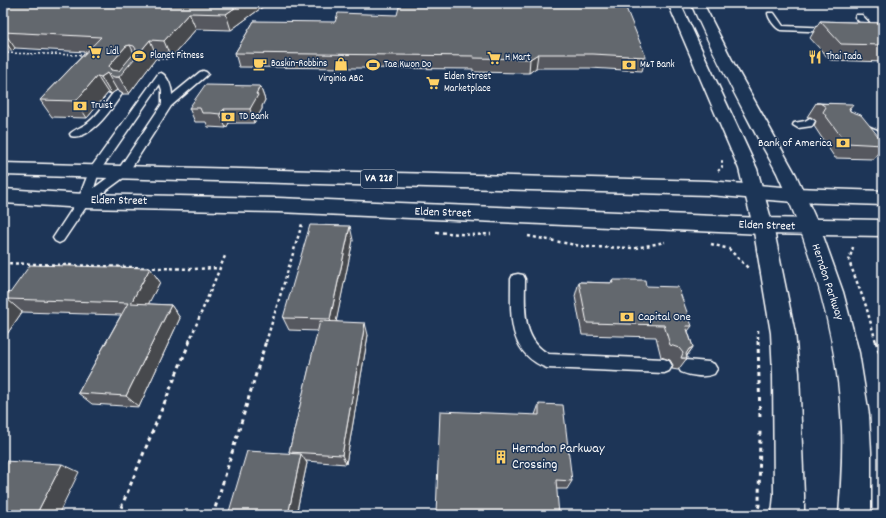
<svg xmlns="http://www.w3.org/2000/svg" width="886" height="518" viewBox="0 0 886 518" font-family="Dekko,sans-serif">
<rect width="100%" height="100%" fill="#1d3557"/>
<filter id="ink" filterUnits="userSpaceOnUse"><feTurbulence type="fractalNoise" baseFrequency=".025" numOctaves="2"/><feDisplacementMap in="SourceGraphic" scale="8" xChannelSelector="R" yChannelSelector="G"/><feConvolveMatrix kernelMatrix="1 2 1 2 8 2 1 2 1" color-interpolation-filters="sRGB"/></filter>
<g filter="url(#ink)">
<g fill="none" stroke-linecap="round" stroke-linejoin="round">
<!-- service casing -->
<g stroke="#fff" stroke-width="3">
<g id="service">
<path d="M768,13H774L783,26L834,28L838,30L834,32L781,30C776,29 768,18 768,13Z"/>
<polygon points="856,15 862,15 875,29 875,33 864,32 863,30 865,28 855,17"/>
<path d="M203,71L206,72L208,74L206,76L171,106L126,176L88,204L63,241L59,243L55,241L53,238L55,235L78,200L90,169L158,74L161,73C168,76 172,88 172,95L200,72ZM160,84L162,90V104L118,170L94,188L99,172Z"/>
<path d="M117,91L122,94C112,108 91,141 71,136L70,134C74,129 83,127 89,122C99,114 106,102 114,92Z"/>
<polygon points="810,118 815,121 812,126 798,128 793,125 794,123 805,121"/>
<polygon points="863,124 877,130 883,135 883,143 859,129 858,127"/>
<path d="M518,274L523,275L525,279C525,306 521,340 549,354L664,359L669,361L672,366L669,371L664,373L547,368C507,353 511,315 511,279L513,275Z"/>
<path d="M686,360L709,362L714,364L717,369L714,374C705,378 690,376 681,372L678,367L681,362Z"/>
</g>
</g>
<!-- secondary casing -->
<g stroke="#fff" stroke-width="3">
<g id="secondary">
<polygon points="668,3 680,3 757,169 773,226 795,333 799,373 804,495 804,515 772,515 774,495 773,373 771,333 753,226 739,169"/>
<path d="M691,3H703L734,64L796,175L822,233L843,292L859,353L869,415L871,452V515H839C841,486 843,456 842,427C838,340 813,252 777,173C769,157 759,141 751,125C730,85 709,45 691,3Z"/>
</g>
</g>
<!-- primary casing -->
<g stroke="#fff" stroke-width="3">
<g id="primary">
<polygon points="3,163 709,181 795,188 883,191 883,205 795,202 709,195 3,175"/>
<polygon points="3,189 84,194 278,198 763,218 883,220 883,236 763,234 278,212 84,208 3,203"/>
</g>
</g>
<!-- path-far3 -->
<g stroke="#fff" stroke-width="1.5" stroke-dasharray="2 2" stroke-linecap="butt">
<polyline points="3,53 86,55"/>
<polyline points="153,59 168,59"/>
</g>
<!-- path-far2 -->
<polyline stroke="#fff" stroke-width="2" stroke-dasharray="2.5 2.5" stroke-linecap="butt" points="718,171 722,167 722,160"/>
<!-- path-far1 -->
<g stroke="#fff" stroke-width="2.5" stroke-dasharray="3 3" stroke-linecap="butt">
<polyline points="436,232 471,235 491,234"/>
<polyline points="528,236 586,247 636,248 665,242"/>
<polyline points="711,244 729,249 748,268"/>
<polyline points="853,247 849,261 866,306 876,342"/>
<polyline points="3,263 192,269 220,268"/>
<polyline points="758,330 758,342"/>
<polyline points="189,342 225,256"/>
<polyline points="266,342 302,224"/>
</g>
<!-- path -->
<g stroke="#fff" stroke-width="3" stroke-dasharray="4 4" stroke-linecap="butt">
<polyline points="758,341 760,419"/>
<polyline points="876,341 883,366"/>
<polyline points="118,515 190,341"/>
<polyline points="213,515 266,341"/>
<polyline points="755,515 759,506 760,428"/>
</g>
<!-- service -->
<use href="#service" fill="#1d3557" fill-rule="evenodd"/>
<!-- secondary -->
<use href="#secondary" fill="#1d3557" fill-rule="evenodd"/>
<!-- primary -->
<use href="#primary" fill="#1d3557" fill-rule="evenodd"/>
</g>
<!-- wall -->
<g fill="#56595f" stroke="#fff">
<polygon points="3,3 268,3 231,30 196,29 171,58 157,57 129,94 123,94 117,90 111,94 108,93 87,118 52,117 40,100 86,52 15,48 12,51 3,50"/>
<polygon points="254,21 646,57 642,71 590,68 536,68 529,73 524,73 473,72 473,69 239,67 235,53"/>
<polygon points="820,21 883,23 883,62 830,60 810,38"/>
<polygon points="260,86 265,100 262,106 262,109 254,123 229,123 226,128 208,127 206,122 195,122 189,108"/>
<polygon points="816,103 853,105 850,109 850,111 883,142 883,147 873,159 835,158 814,126 816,121 811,117 807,117"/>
<polygon points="353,240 336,321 368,335 346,464 306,461 307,463 296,515 228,515 291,454 289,452 318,331 289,330 283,318"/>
<polygon points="150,268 160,282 148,304 171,305 180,318 139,407 92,404 78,393 121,315 22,312 3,340 3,292 10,293"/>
<polygon points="612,280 646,286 692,326 688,331 693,347 687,356 687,358 678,370 672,369 673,365 670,360 661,357 656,337 582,335 575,296 579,282 611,283"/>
<polygon points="539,404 572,481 567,489 556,489 535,415"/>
</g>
<!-- shaded-wall -->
<g fill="#46484d" stroke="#fff">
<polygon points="242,3 268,3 231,30 226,14"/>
<polygon points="189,13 196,29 171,58 164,41"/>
<polygon points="3,32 4,32 15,48 12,51 3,38"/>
<polygon points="150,40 157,57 129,94 119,77 115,77 109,66 126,46 130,45 136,57"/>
<polygon points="538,54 536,68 529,73 530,59"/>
<polygon points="107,73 117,90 111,94 101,77"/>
<polygon points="97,76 108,93 87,118 76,101"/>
<polygon points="260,86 265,100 262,106 262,109 254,123 250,109"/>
<polygon points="224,109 229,123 226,128 220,114"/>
<polygon points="350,226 353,240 334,332 330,319"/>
<polygon points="150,268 160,282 142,316 131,303"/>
<polygon points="7,299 22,312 3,340 3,305"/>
<polygon points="171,305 180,318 139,407 126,396"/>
<polygon points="365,323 368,335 346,464 342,455"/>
<polygon points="693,347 685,358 682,358 689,349"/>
<polygon points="301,454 307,463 296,515 288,515"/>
<polygon points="62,464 79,472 58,515 36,515"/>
</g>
<!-- building -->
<g fill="#64676e" stroke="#fff" fill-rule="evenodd">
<path d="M3,3H242L226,14L189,13L164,41L150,40L119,77H114L107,73L101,77L97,76L76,101L40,100L101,37L3,32ZM130,45L134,46L136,49L135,52L119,71L111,70L109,66L126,46Z"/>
<polygon points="400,3 624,3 646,57 593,54 538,54 530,59 525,59 473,58 474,56 235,53 254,21 335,22 338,13 397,15"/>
<polygon points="820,21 883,23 883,45 841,44"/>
<polygon points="205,85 260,86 256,94 258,95 250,109 224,109 220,114 211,113 202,113 200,108 189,108"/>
<polygon points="816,103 852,104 853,105 849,108 850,111 861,115 883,142 883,145 846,143 823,112 826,107 820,103"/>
<polygon points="310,225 350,226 330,319 283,318"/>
<polygon points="30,265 150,268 131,303 171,305 126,396 78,393 128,303 7,299 3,305 3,292 10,293"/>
<polygon points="612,280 645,280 646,286 678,287 692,326 686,326 693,347 689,349 686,354 687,358 681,358 683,353 679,348 670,345 664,325 587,323 579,282 613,283"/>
<polygon points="320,321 365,323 342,455 289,452"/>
<polygon points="539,404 563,405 572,481 556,480 559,515 436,515 440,411 539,415"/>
<polygon points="247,451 301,454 288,515 228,515"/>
<polygon points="3,461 62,464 36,515 3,515"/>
</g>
</g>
<!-- icons -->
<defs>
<g id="supermarket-bare" transform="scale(1.08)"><path d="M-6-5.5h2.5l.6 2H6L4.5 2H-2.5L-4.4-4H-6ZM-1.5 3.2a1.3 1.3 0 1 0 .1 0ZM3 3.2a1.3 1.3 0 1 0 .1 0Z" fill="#ffd166" stroke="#1d3557" stroke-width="2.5" paint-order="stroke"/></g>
<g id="stadium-bare" transform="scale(1.08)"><path d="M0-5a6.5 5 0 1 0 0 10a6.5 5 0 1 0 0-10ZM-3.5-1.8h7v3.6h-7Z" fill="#ffd166" stroke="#1d3557" stroke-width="2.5" paint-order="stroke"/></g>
<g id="restaurant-bare" transform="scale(1.08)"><path d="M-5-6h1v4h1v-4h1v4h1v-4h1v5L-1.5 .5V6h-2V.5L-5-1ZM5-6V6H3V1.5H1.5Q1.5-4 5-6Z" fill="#ffd166" stroke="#1d3557" stroke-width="2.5" paint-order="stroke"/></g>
<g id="cafe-bare" transform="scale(1.08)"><path d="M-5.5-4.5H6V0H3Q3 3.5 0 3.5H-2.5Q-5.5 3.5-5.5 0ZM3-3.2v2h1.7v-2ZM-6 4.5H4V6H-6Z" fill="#ffd166" stroke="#1d3557" stroke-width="2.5" paint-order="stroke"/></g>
<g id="shop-bare" transform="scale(1.08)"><path d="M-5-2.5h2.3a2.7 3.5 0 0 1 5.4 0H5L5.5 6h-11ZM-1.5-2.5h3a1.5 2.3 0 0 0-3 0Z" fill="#ffd166" stroke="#1d3557" stroke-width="2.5" paint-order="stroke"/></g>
<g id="bank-bare" transform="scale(1.08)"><path d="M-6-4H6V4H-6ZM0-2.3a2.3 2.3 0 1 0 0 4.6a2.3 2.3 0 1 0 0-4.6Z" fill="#ffd166" stroke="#1d3557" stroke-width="2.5" paint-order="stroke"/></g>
<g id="building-bare" transform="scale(1.08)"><path d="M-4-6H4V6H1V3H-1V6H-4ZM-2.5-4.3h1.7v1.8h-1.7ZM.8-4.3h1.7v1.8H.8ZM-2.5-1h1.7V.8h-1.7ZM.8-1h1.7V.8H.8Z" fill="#ffd166" stroke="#1d3557" stroke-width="2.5" paint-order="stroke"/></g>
</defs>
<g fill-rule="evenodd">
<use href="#supermarket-bare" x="95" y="52"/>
<use href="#stadium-bare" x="139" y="56"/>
<use href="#restaurant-bare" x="815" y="57"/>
<use href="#supermarket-bare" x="494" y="58"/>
<use href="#cafe-bare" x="260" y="64"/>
<use href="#shop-bare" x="341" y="64"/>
<use href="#stadium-bare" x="373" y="65"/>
<use href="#bank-bare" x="629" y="65"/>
<use href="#supermarket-bare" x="433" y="83"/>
<use href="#bank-bare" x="80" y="106"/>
<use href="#bank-bare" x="228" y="117"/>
<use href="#bank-bare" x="843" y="143"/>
<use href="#bank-bare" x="627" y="317"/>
<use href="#building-bare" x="501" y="457"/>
</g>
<g text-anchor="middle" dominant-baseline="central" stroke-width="3" stroke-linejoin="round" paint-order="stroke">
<!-- far-poi labels -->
<g font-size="10" fill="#fff" stroke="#1d3557" text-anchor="start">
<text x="106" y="52">Lidl</text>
<text x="150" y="56">Planet Fitness</text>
<text x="826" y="57">Thai Tada</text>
<text x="505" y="58">H Mart</text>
<text x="271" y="64">Baskin-Robbins</text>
<text x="384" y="65">Tae Kwon Do</text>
<text x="640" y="65">M&amp;T Bank</text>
<text x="444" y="77">Elden Street<tspan x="444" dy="12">Marketplace</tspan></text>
<text x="341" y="79" text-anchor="middle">Virginia ABC</text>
<text x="91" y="106">Truist</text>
<text x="239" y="117">TD Bank</text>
</g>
<!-- shield labels -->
<rect fill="#1d3557" stroke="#bbc2cd" stroke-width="1" x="361" y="170" width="36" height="18" rx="3"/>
<g font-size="11" font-weight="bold" fill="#fff">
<text x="379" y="179">VA 228</text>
</g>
<!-- poi labels -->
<g font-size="12" fill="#fff" stroke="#1d3557" text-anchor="end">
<text x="832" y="143">Bank of America</text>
<text x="638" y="317" text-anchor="start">Capital One</text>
</g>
<!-- street labels -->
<g font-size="12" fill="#fff" stroke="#1d3557">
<text transform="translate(119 201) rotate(1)">Elden Street</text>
<text transform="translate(443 213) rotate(2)">Elden Street</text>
<text transform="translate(767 226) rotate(2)">Elden Street</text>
<text transform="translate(827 282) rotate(72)">Herndon Parkway</text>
</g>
<!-- near-poi labels -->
<g font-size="14" fill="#fff" stroke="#1d3557" text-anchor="start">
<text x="512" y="449">Herndon Parkway<tspan x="512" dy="16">Crossing</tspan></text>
</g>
</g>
<!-- margin -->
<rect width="886" height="518" fill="none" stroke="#1d3557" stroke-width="16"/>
<rect x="8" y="8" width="870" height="502" fill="none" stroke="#fff" stroke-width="1.5" filter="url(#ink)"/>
</svg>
